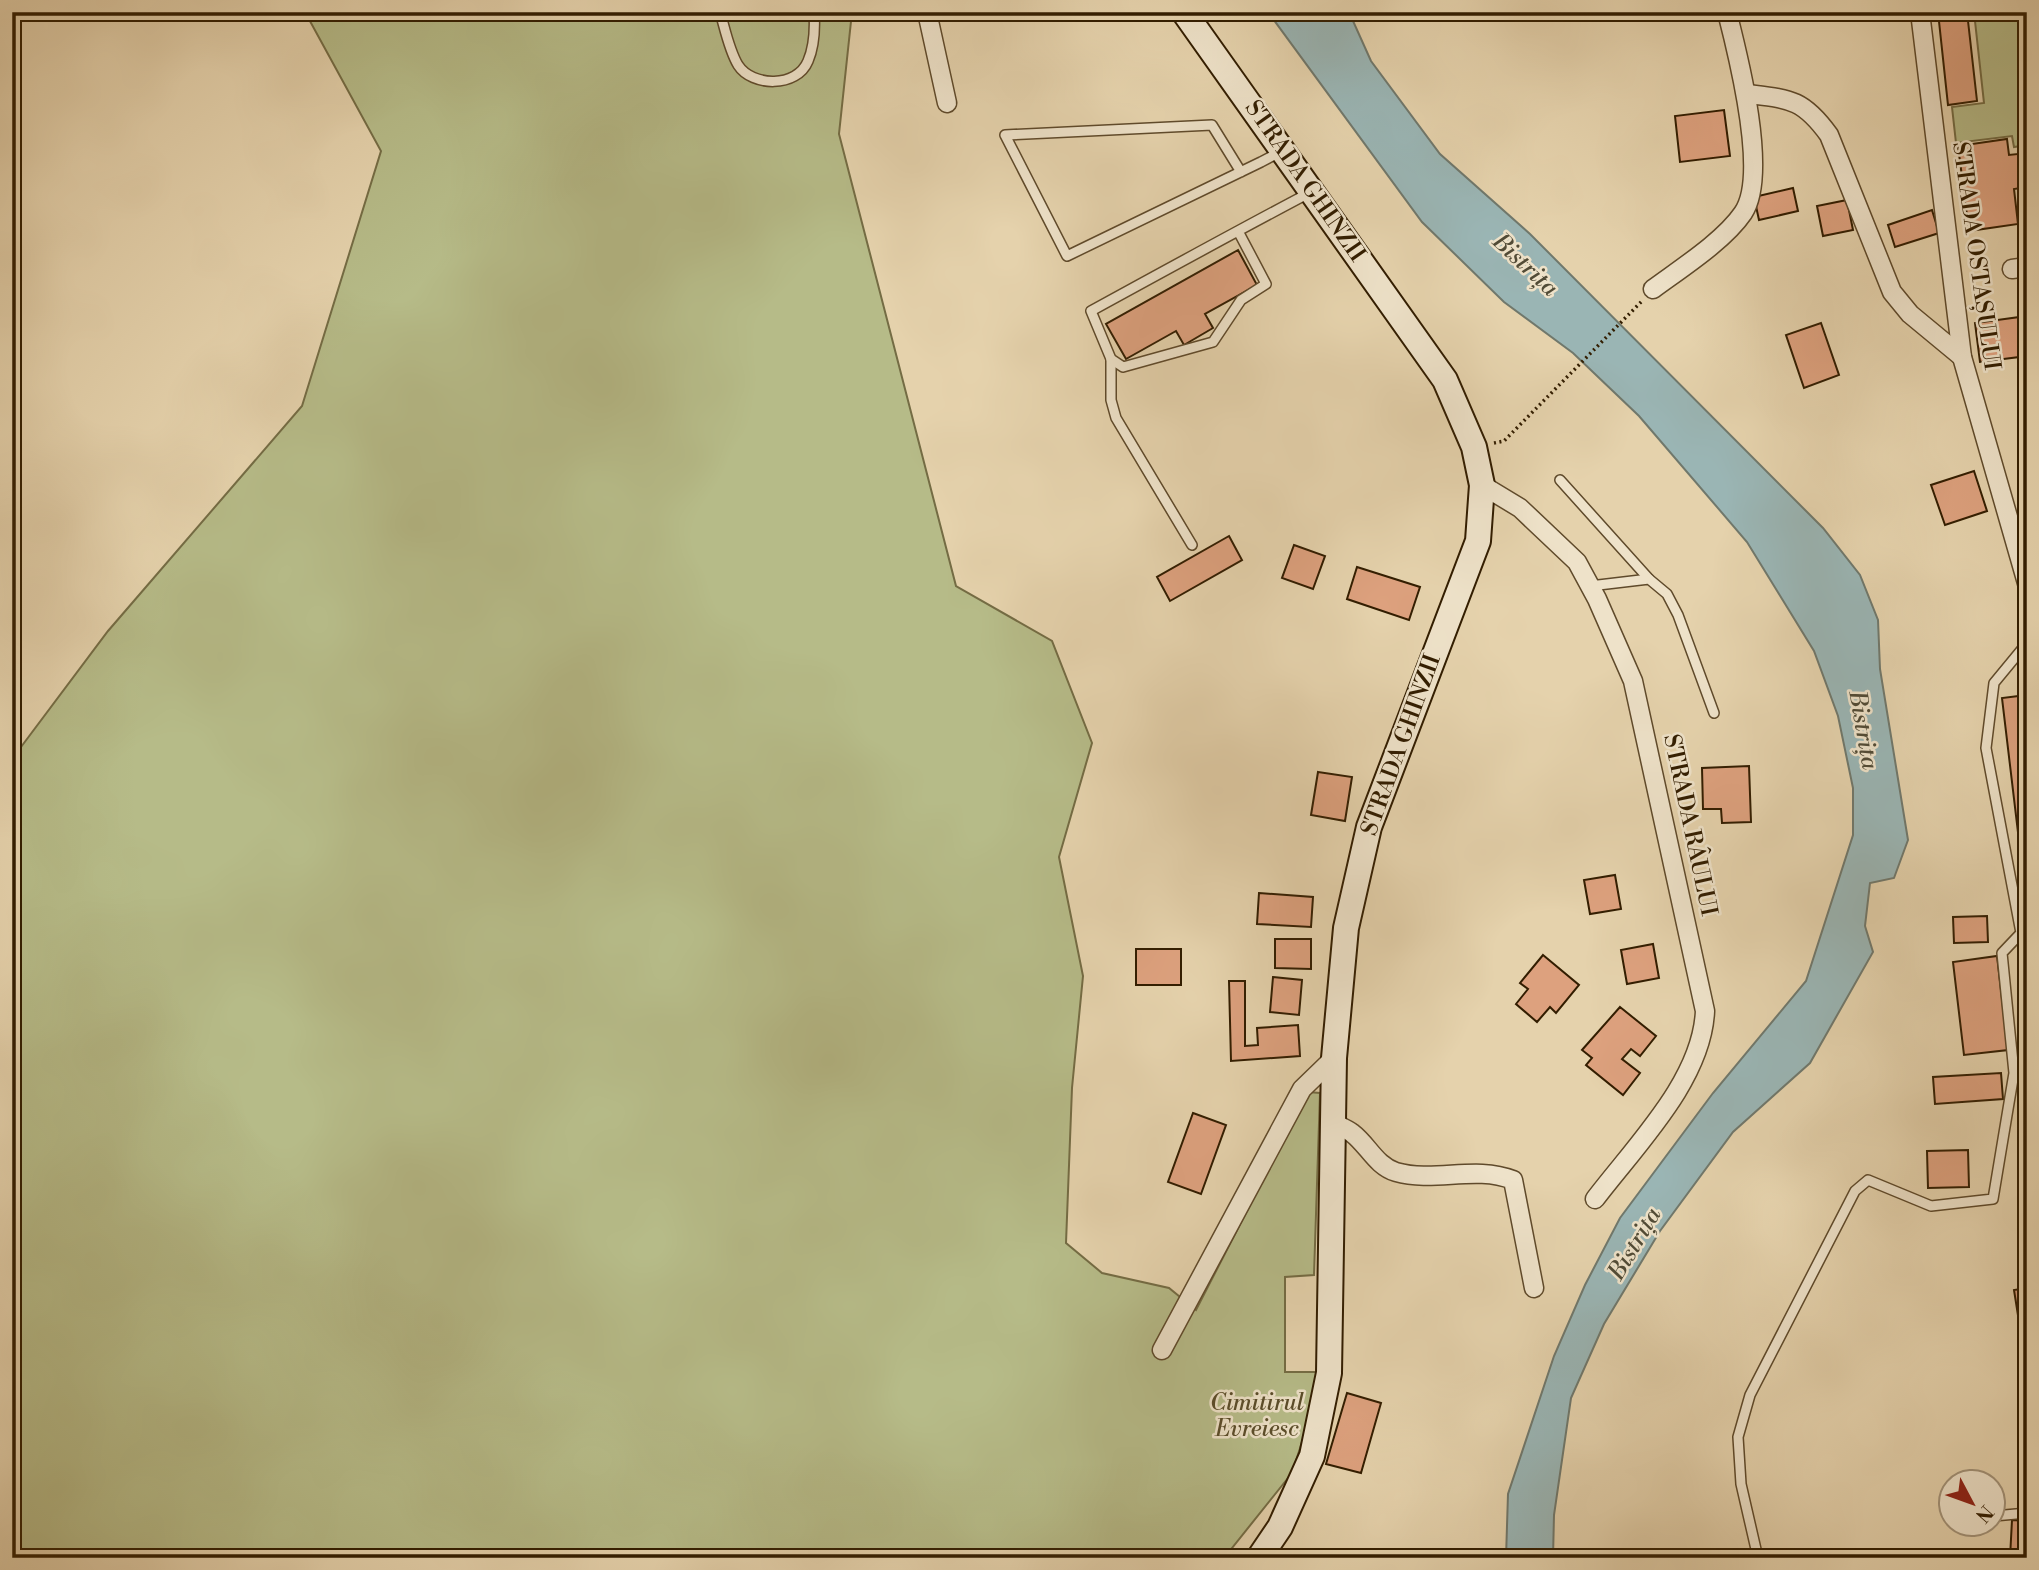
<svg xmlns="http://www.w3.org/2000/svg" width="2039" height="1570" viewBox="0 0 2039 1570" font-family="'Libre Bodoni',serif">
<rect width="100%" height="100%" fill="#e5d2ac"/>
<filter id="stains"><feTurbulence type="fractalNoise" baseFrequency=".00286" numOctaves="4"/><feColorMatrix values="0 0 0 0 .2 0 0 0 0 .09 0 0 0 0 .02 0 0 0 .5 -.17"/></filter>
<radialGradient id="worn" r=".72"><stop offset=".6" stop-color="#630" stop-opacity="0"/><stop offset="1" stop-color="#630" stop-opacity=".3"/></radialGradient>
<!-- green -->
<g fill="#b6bb88" stroke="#746c44" stroke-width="2">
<polygon points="305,12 852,12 839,134 956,586 1052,641 1092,743 1059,857 1083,976 1072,1088 1066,1243 1102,1273 1169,1288 1196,1310 1308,1092 1320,1093 1314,1275 1285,1277 1285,1372 1317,1372 1311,1414 1292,1473 1224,1558 12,1558 12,759 108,631 302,406 381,151"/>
<polygon points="1974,12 2027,12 2027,145 2014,147 2012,136 1956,143 1952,107 1984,103"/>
</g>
<!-- water -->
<polygon fill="#9ab5b4" stroke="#70786c" stroke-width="2" points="1268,12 1349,12 1371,61 1440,154 1530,234 1823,528 1860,575 1878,620 1880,669 1908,840 1894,878 1870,883 1865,926 1873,952 1810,1063 1733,1132 1660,1231 1604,1324 1571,1398 1554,1515 1553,1558 1506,1558 1508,1494 1554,1356 1585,1285 1620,1218 1713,1093 1806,981 1853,835 1853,788 1838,716 1814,651 1747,542 1639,416 1573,353 1504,302 1422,222"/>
<!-- building -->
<g fill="#dda17e" stroke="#321d00" stroke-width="2">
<polygon points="1938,12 1967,12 1977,101 1948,105"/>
<polygon points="1724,110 1730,156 1680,162 1675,116"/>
<polygon points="2007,139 2009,155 2027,153 2027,187 2014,189 2018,224 1969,231 1958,146"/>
<polygon points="1793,188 1798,211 1759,220 1754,197"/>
<polygon points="1847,200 1853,230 1823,236 1817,206"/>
<polygon points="1932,210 1939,233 1895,247 1888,225"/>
<polygon points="1238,250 1257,285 1205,314 1213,328 1184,345 1176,331 1126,359 1106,324"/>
<polygon points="2027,316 2027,356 1980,362 1975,323"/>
<polygon points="1821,323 1839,375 1804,388 1786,335"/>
<polygon points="1974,471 1987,511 1945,525 1931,485"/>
<polygon points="1229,536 1242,560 1170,601 1157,577"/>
<polygon points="1294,545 1325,556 1313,589 1282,578"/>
<polygon points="1357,567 1420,587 1409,620 1347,599"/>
<polygon points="2027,695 2027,908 2002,698"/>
<polygon points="1749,766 1751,822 1722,823 1721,809 1703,809 1702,768"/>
<polygon points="1318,772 1352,777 1345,821 1311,815"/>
<polygon points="1615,875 1621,909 1590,914 1584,880"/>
<polygon points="1259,893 1313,897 1311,927 1257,924"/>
<polygon points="1987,916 1988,942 1954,943 1953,917"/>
<polygon points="1275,939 1311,939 1311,969 1275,968"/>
<polygon points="1653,944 1659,978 1627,984 1621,950"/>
<rect x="1136" y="949" width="45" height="36"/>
<polygon points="1543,955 1579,985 1556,1013 1550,1007 1537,1022 1516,1004 1528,989 1520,983"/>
<polygon points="1997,956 2008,1050 1964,1055 1953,962"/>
<polygon points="1273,977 1302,980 1299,1015 1270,1012"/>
<polygon points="1229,981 1245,981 1245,1046 1258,1045 1257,1028 1298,1025 1300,1056 1231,1061"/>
<polygon points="1620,1007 1656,1036 1640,1056 1631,1049 1622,1059 1640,1073 1623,1095 1586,1065 1592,1058 1582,1050"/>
<polygon points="2001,1073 2003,1099 1935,1104 1933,1077"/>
<polygon points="1193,1113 1226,1125 1201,1194 1168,1182"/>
<polygon points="1968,1150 1969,1187 1928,1188 1927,1151"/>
<polygon points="2027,1288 2027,1372 2014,1290"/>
<polygon points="1347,1393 1381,1403 1361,1473 1326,1464"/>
<polygon points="2012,1520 2027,1521 2027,1558 2010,1558"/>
</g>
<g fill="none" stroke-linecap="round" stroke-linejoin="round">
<!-- lane casing -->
<g stroke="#5f4a2b" stroke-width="12">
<g id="lane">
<path d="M720,12C725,29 729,50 738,65C752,87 797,88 808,61C814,47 815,27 814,12"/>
<polyline points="1241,172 1212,125 1005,135 1067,256 1261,162 1282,151"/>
<path d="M1238,231L1266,284L1241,300L1213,342L1123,367L1111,359L1091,311C1164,271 1237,231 1311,192"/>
<polyline points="1111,359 1111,400 1116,418 1192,545"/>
<polyline points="1560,480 1649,579"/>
<polyline points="1590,586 1649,579 1667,594 1678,615 1714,713"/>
<polyline points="1994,1516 2027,1513"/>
<polyline points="1758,1558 1741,1484 1738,1437 1750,1395 1855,1191 1868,1180 1931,1206 1993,1199 2014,1073 2002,953 2021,933 1986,748 1994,683 2027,643"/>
</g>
</g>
<!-- street casing -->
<g stroke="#5f4a2b" stroke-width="21">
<g id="street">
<polyline points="927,12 947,103"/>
<polyline points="1920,12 1962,357 2027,583"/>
<path d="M1748,94C1790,99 1803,99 1829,135L1892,292L1910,314L1962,357"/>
<polyline points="2012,269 2027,267"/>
<path d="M1653,289C1680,269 1724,241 1743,213C1769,175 1738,55 1727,12"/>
<path d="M1482,485L1520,508L1577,562L1597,599L1633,681L1705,1011C1702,1080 1636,1145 1595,1199"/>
<path d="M1333,1123C1339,1126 1347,1129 1352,1133C1368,1145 1376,1166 1396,1172C1435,1183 1475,1165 1513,1180L1534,1288"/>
<polyline points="1162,1350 1302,1089 1334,1058"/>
</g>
</g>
<!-- secondary casing -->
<g stroke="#321d00" stroke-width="28">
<polyline id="secondary" points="1184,12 1445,380 1474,447 1482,485 1478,541 1369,827 1346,928 1334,1058 1329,1373 1312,1456 1280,1527 1259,1558"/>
</g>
<!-- path -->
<polyline stroke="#321d00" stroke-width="3.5" stroke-dasharray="2 3.5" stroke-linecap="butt" points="1494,443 1504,441 1642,301"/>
<!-- lane -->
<use href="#lane" stroke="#eee2c9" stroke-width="9"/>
<!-- street -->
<use href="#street" stroke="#eee2c9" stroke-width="18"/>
<!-- secondary -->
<use href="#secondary" stroke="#eee2c9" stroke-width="24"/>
</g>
<g text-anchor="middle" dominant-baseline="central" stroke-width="5" stroke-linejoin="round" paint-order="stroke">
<!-- street labels -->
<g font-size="23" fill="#321d00" stroke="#eee2c9">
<text transform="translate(1305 181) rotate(55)">STRADA GHINZII</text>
<text transform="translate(1976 256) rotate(82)">STRADA OSTAȘULUI</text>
<text transform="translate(1401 745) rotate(-70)">STRADA GHINZII</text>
<text transform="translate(1690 825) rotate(78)">STRADA RÂULUI</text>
</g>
<!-- park labels -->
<g font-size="23" font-style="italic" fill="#5a4c29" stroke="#eee2c9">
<text x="1257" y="1403">Cimitirul<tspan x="1257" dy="26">Evreiesc</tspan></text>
</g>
<!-- water labels -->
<g font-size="24" font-style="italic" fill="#514b36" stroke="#eee2c9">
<text transform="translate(1525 265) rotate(43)">Bistrița</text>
<text transform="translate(1863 730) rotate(80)">Bistrița</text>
<text transform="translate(1635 1244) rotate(-59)">Bistrița</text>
</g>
</g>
<!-- margin -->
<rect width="2039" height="1570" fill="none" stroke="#e5d2ac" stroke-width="42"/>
<rect x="14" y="14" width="2011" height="1542" fill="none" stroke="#321d00" stroke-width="3.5"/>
<rect x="21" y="21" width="1997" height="1528" fill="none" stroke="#321d00" stroke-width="2"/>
<!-- north arrow -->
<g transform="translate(1972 1503) rotate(131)"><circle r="33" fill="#eee2c9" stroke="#a39379" stroke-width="2"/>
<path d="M0-5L12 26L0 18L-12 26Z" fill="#8f2418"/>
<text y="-10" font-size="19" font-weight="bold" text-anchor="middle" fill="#321d00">N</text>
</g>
<rect width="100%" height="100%" filter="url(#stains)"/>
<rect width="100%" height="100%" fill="url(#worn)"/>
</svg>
